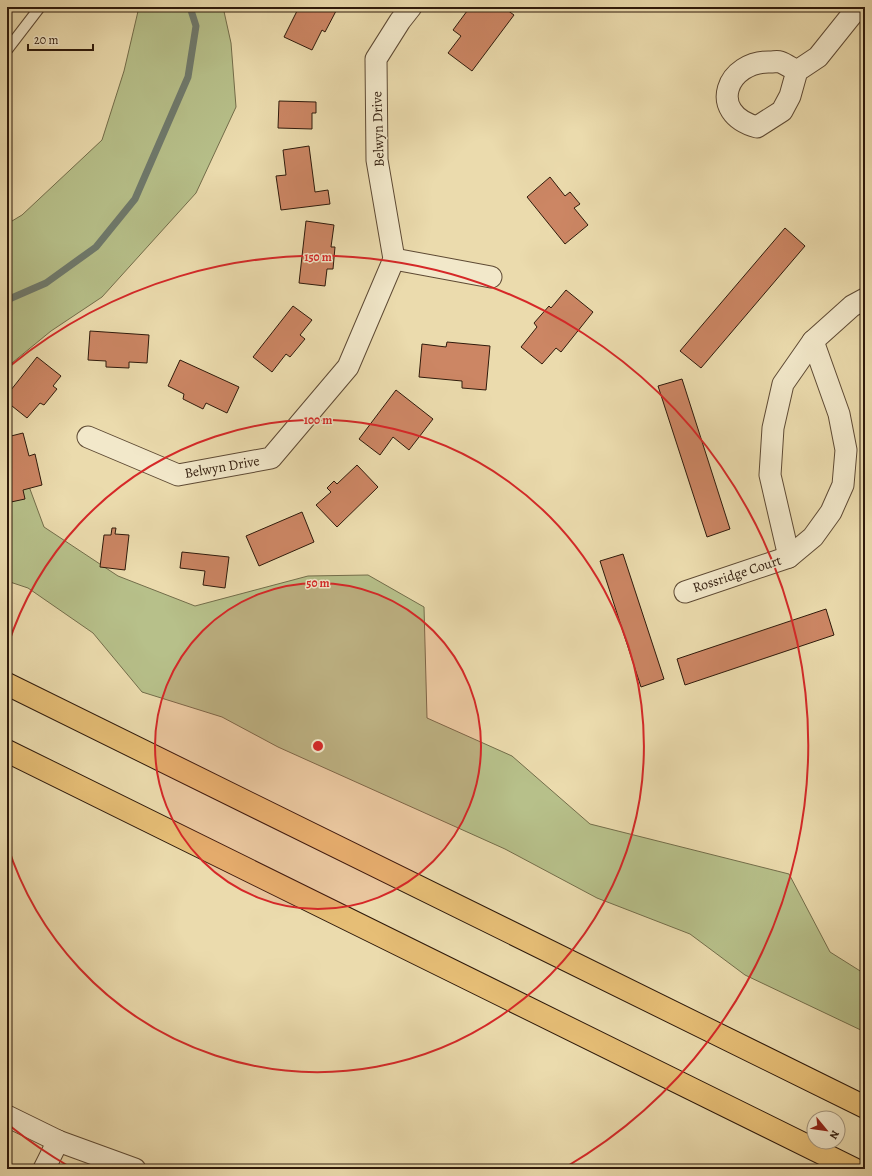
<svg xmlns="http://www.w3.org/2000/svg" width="872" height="1176" viewBox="0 0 872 1176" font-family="Alegreya,serif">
<rect width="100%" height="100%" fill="#ebdbad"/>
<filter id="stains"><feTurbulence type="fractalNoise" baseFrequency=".005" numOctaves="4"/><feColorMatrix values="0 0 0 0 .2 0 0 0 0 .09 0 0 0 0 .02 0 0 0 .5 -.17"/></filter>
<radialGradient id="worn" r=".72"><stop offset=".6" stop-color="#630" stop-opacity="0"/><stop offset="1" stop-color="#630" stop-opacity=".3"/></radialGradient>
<!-- green -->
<g fill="#b7c08a" stroke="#736d4a">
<polygon points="139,7 223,7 231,43 236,107 196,193 102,297 51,331 7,367 7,224 22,215 102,140 124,71"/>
<polygon points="7,446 27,481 44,527 118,576 195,606 308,576 368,575 424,607 427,718 512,756 590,824 789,874 830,952 865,974 865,1032 745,975 690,934 597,898 505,849 278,747 222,717 142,692 93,633 28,588 7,581"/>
</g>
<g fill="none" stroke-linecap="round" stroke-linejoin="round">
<!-- stream -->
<polyline stroke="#6f7a6d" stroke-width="7" points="7,300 46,283 96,247 135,199 188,77 196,26 190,7"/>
</g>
<!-- building -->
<g fill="#cc8664" stroke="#2f1a0b">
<polygon points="299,7 332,7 331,9 336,11 325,32 322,30 312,50 284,37"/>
<polygon points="470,7 503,7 514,15 472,71 448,53 461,36 453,30"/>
<polygon points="279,101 316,102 316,113 312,113 312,129 278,128"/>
<polygon points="309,146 315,192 328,190 330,204 281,210 276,176 286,175 283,150"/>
<polygon points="550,177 565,196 570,192 580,204 574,208 588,225 565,244 527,197"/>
<polygon points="306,221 334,225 331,247 335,247 333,269 327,269 325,286 299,283"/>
<polygon points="785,228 805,246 701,368 680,351"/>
<polygon points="566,290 593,312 561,352 556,348 542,364 521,347 537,327 534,323 549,306 551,308"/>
<polygon points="293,306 312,320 300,335 305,339 290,357 286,354 272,372 253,357"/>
<polygon points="90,331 149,335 147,363 129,362 129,368 106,367 106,361 88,360"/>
<polygon points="447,342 490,346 486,390 462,388 462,381 419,377 422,344 446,347"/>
<polygon points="37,357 61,376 53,386 57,389 44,405 40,403 27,418 7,402 7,395"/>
<polygon points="180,360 239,387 227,413 206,403 203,409 183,399 184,394 168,386"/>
<polygon points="682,379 730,529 707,537 658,386"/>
<polygon points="396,390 433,419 409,450 393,437 380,455 359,439"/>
<polygon points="23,433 29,456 35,454 42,485 23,490 25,499 11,502 7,485 7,437"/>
<polygon points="357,465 378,487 337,527 316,505 331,492 327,488 334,481 337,484"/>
<polygon points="302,512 314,542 259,566 246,536"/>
<polygon points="112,528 116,528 115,534 129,535 125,570 100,567 104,535 111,535"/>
<polygon points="182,552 229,557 225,588 203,585 205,571 180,568"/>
<polygon points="623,554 664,679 641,687 600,561"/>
<polygon points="826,609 834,635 685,685 677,659"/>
</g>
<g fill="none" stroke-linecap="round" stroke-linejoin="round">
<!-- lane casing -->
<g stroke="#5e4a34" stroke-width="12">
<polyline id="lane" points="7,50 40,7"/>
</g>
<!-- street casing -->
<g stroke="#5e4a34" stroke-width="23">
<g id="street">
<path d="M797,71C791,68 786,64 780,62C777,61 774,62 771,62C727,60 706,113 757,127L782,111L790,96L797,71L818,57L858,7"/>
<polyline points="394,259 491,277"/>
<polyline points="88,437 178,475 271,458 348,367 394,259 377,160 376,59 400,21 411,7"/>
<polyline points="789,557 770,475 773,428 783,384 813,341 852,306 865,299"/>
<polyline points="685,592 789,557 813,537 831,512 843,485 846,450 839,414 813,341"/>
<polyline points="7,1116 58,1141 135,1169"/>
<polyline points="44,1169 58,1141"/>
</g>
</g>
<!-- highway casing -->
<g stroke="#2f1a0b" stroke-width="24">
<g id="highway">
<polyline points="7,684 865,1107"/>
<polyline points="7,751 854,1169"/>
</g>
</g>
<!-- lane -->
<use href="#lane" stroke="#f2e8ca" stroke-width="10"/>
<!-- street -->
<use href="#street" stroke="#f2e8ca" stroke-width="21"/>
<!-- highway -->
<use href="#highway" stroke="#e6be76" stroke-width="22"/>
</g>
<!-- distance rings -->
<circle cx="318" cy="746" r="163" fill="#d62828" fill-opacity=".12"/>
<g fill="none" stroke="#d62828" stroke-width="2">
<circle cx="318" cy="746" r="163"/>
<path d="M7 648A326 326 0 1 1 7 844"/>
<path d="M70 1167A489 489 0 0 1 10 1126M10 366A489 489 0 1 1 566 1167"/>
</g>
<g text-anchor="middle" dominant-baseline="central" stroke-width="3" stroke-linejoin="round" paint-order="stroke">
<!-- street labels -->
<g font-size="14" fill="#2f1a0b" stroke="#f2e8ca">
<text transform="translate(378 129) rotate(-92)">Belwyn Drive</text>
<text transform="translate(222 467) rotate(-10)">Belwyn Drive</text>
<text transform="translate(737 574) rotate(-18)">Rossridge Court</text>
</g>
</g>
<circle cx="318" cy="746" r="6" fill="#d62828" stroke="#f2e8ca" stroke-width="2"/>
<g font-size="12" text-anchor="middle" font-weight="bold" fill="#d62828" stroke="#f2e8ca" stroke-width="3" stroke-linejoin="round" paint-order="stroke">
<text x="318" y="261">150 m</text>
<text x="318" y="424">100 m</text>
<text x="318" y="587">50 m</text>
</g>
<!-- margin -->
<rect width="872" height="1176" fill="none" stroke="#ebdbad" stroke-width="24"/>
<rect x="8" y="8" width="856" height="1160" fill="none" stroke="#2f1a0b" stroke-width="2"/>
<rect x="12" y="12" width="848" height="1152" fill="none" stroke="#2f1a0b"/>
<!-- north arrow -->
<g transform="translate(826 1130) rotate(119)"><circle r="19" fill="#f2e8ca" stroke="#a4967e"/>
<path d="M0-3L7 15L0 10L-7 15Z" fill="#8f2418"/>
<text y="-6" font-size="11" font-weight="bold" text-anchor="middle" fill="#2f1a0b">N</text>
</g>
<!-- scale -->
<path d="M28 44v6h65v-6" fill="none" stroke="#2f1a0b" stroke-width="2"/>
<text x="34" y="44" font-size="12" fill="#2f1a0b" stroke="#f2e8ca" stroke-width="3" paint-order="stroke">20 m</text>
<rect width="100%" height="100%" filter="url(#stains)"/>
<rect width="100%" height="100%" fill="url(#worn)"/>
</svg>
